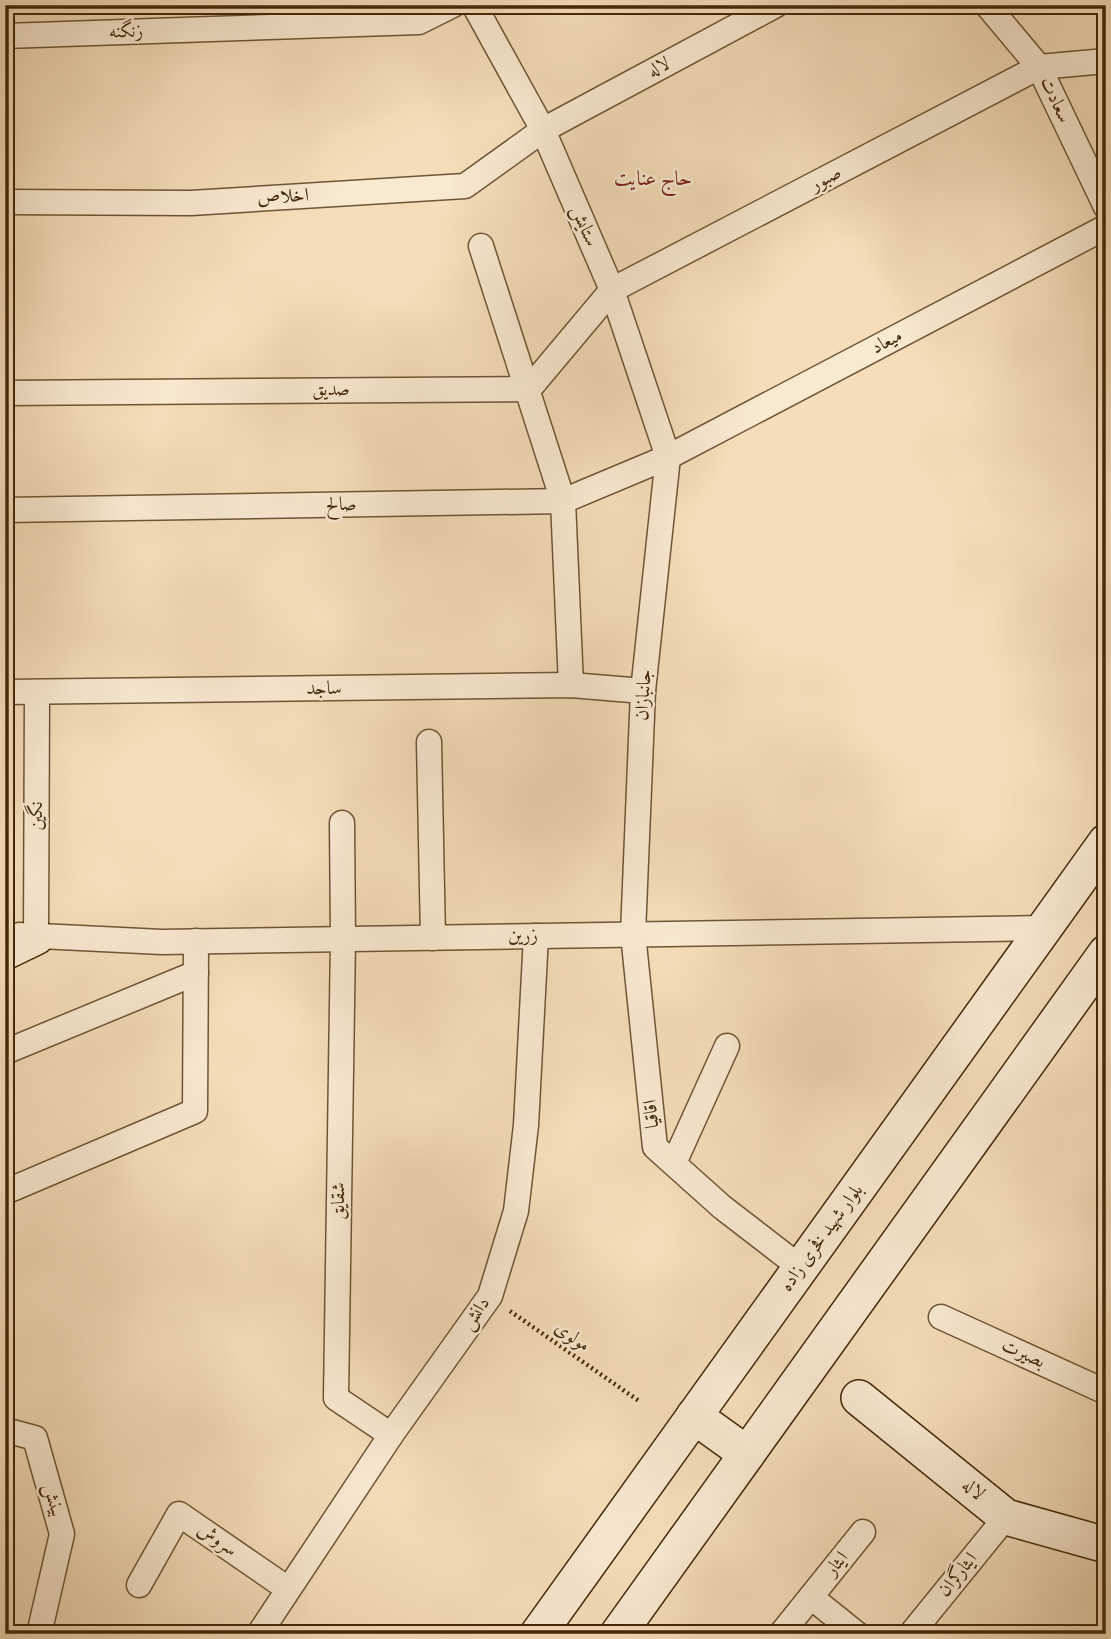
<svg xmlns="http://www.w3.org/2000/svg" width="1111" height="1639" viewBox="0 0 1111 1639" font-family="Vollkorn,Amiri,serif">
<rect width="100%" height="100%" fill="#f4ddb8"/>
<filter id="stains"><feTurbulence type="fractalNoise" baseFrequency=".00286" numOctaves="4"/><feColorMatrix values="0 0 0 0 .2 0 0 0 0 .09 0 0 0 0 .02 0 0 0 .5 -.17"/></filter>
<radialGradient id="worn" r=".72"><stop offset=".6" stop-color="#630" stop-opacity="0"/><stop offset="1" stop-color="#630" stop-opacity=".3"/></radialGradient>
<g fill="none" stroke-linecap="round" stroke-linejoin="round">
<!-- street casing -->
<g stroke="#6f5534" stroke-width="27">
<g id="street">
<polyline points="474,5 543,130 612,290 668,457 643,691 633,934 655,1147 722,1207 801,1268"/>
<polyline points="987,5 1039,67 1106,207"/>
<polyline points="5,36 419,22 453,5"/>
<polyline points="5,202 191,203 465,186 543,130 776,5"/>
<polyline points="481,246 563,501 571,685"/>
<polyline points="5,393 529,389 612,290 1039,67 1106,61"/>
<polyline points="5,510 563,501 668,457 1106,227"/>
<polyline points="5,692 571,685 643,691"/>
<polyline points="429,742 433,938"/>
<polyline points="342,823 343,939 336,1398 391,1435"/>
<polyline points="19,935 162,942 1044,928"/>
<polyline points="36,937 37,694"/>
<polyline points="5,1052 196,973"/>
<polyline points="674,1163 727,1046"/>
<polyline points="5,1192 195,1111 196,941"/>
<polyline points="941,1317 1106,1392"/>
<polyline points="5,1430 35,1438 62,1534 39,1634"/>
<polyline points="139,1585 179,1514 288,1589"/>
<polyline points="811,1597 857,1634"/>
<polyline points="259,1634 391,1435 490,1296 516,1211 526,1125 536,936"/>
<polyline points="781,1634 863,1532"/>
<polyline points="911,1634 1006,1517"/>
</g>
</g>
<!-- secondary casing -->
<g stroke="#432808" stroke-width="38">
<g id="secondary">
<polyline points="5,952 36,937"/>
<polyline points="859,1398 1006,1517 1106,1545"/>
<polyline points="694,1416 747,1454"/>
<polyline points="538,1634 1106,842"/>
<polyline points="618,1634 1106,953"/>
</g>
</g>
<!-- path -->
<polyline stroke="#432808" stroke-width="4.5" stroke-dasharray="2 3.5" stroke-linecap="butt" points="510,1311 639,1401"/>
<!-- street -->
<use href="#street" stroke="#f8e9d1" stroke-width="24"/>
<!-- secondary -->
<use href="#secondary" stroke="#f8e9d1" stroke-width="35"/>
</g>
<g text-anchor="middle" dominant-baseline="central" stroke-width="5" stroke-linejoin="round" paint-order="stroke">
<!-- street labels -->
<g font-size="19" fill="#432808" stroke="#f8e9d1">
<text transform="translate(126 32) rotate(-2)">زنگنه</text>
<text transform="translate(659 68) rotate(-28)">لاله</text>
<text transform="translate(1055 100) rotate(65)">سعادت</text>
<text transform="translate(826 179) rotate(-28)">صبور</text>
<text transform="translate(283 197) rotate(-3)">اخلاص</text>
<text transform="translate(584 226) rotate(67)">ستایش</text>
<text transform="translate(887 342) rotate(-28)">میعاد</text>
<text x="331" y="390">صدیق</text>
<text transform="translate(341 505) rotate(-1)">صالح</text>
<text transform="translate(324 689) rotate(-1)">ساجد</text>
<text transform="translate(644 695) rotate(-86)">جانبازان</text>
<text transform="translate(37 816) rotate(-90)">نگین</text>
<text transform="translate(523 936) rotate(-1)">زرین</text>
<text transform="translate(652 1114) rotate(-96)">اقاقیا</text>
<text transform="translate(339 1201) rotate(-89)">شقایق</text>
<text transform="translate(822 1238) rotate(-54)">بلوار شهید فخری زاده</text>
<text transform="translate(476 1314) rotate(-56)">دانش</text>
<text transform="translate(572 1337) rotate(35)">مولوی</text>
<text transform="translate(1023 1354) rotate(24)">بصیرت</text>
<text transform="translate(973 1490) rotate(39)">لاله</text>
<text transform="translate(53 1500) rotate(74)">بینش</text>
<text transform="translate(217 1540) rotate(34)">سروش</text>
<text transform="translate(837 1564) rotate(-51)">ایثار</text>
<text transform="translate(958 1575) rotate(-51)">ایثارگران</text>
</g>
<!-- neighbourhood labels -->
<g font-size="21" fill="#7a1f14" stroke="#f8e9d1">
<text x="653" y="179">حاج عنایت</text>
</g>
</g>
<!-- margin -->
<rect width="1111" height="1639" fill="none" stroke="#f4ddb8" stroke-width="28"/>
<rect x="7" y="7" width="1097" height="1625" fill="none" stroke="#432808" stroke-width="3.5"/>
<rect x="14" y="14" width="1083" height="1611" fill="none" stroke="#432808" stroke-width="2"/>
<rect width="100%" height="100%" filter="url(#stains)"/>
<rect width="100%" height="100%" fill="url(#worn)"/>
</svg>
